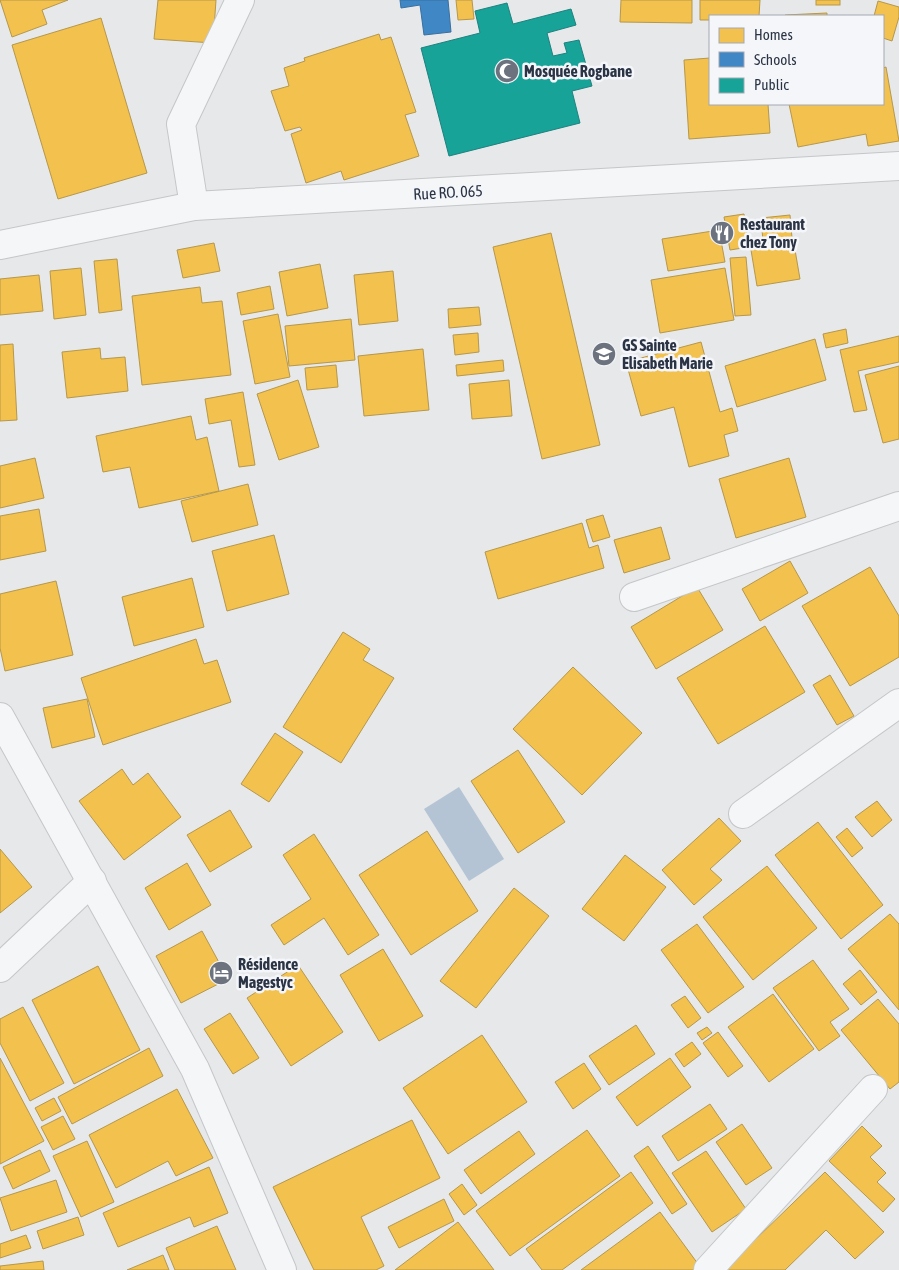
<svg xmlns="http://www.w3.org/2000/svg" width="899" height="1270" viewBox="0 0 899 1270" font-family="'Asap Condensed',sans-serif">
<rect width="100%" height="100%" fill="#e6e8ea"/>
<!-- water -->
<polygon fill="#b4c4d5" points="459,787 504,859 469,881 424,809"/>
<!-- homes -->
<g fill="#f2c14e" stroke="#b6974b">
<polygon points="0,0 68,0 42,10 47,24 12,37"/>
<polygon points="158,0 216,0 213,43 154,39"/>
<polygon points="456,0 472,0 474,19 458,20"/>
<polygon points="621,0 692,0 692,23 620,22"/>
<polygon points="700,0 760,0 759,16 710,16 710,20 700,20"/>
<rect x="816" y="0" width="24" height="5"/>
<polygon points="878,1 899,7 899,17 892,41 883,38 883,16 874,16"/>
<polygon points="827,13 827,16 785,16 785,15"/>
<polygon points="101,18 147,173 58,199 12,45"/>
<polygon points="379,34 381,40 391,37 416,112 405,115 419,156 344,180 341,171 306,183 291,134 302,130 300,127 285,131 271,91 289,86 284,68 305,61 304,58"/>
<polygon points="710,58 710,104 768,104 770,133 689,139 684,60"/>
<polygon points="886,67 899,141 868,146 866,134 798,147 789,104 883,104 883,68"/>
<polygon points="744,214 749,247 730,250 724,217"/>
<polygon points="790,215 792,238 763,241 761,218"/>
<polygon points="719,230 725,262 668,271 662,239"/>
<polygon points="551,233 600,445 542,459 493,247"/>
<polygon points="214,243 220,271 183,278 177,250"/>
<polygon points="794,244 800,279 757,286 751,250"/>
<polygon points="746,257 751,315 735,316 730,258"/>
<polygon points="117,259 122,310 99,313 94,261"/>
<polygon points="320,264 328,308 287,316 279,272"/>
<polygon points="81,268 86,315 54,319 50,271"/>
<polygon points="725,268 734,320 660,333 651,280"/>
<polygon points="393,271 398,321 359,325 354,275"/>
<polygon points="39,275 43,311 0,315 0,279"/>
<polygon points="270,286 274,309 241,315 237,293"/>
<polygon points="200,287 202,303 222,301 231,375 142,385 132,296"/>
<polygon points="479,307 481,325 449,328 448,309"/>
<polygon points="278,314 290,377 255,384 243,321"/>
<polygon points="351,319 355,360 289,366 285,326"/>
<polygon points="846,329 848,343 826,348 823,334"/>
<polygon points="478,333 479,352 455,355 453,335"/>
<polygon points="899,336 899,362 858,371 867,410 854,412 840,350"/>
<polygon points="815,339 826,380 737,407 725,366"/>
<polygon points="701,342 720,412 732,408 738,431 724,435 729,456 689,467 674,407 641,416 626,362"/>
<polygon points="13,344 17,420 0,421 0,345"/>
<polygon points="100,348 101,359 125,357 128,391 67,398 62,352"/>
<polygon points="423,349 429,410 364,416 358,356"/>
<polygon points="503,360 504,371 457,376 456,365"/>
<polygon points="336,365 338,387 307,390 305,368"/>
<polygon points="899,366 899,439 883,443 865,375"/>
<polygon points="298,380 319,447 279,460 257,394"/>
<polygon points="509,380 512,416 472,419 469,384"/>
<polygon points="243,392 255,465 239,467 231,420 209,424 205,399"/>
<polygon points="191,416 196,440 207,437 219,491 139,508 130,467 103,472 96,436"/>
<polygon points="35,458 44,498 0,508 0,466"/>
<polygon points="789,458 806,517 736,538 719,479"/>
<polygon points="248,484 258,525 192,542 181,501"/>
<polygon points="39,509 46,551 0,560 0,516"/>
<polygon points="603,515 610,537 593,542 586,520"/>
<polygon points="582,523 589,548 598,545 604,568 498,599 485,552"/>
<polygon points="661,527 670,559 624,573 614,540"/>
<polygon points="274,535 289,594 227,611 212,551"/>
<polygon points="790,561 808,593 760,621 742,589"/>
<polygon points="870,567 899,616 899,657 850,686 802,606"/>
<polygon points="192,578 204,627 134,646 122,597"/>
<polygon points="56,581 73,655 5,671 0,648 0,594"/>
<polygon points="697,587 723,630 656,669 631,627"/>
<polygon points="765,626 805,692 718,744 677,678"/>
<polygon points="343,632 370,649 363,660 394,678 341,763 283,727"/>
<polygon points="196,639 204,664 217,660 231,702 103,745 81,678"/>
<polygon points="573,667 642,733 582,795 513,729"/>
<polygon points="830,675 854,716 837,725 813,685"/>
<polygon points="87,699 95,737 52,748 43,708"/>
<polygon points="275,733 303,752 269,802 241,784"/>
<polygon points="518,750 565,822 518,853 471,781"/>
<polygon points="122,769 133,785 148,773 181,817 124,860 79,801"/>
<polygon points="877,801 892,820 872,837 855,817"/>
<polygon points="230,810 252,847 210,872 187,835"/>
<polygon points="719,818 741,841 710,869 722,880 694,905 662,870"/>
<polygon points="818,822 883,905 841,939 775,855"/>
<polygon points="847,828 863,848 852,857 836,837"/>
<polygon points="427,831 478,911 411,955 359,875"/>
<polygon points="314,834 379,935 348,955 324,918 284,945 271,925 311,899 283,855"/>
<polygon points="0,849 32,887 0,913"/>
<polygon points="625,855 666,887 624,941 582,909"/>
<polygon points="187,863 211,905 169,930 145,888"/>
<polygon points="767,866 817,928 753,980 703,917"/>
<polygon points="514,888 549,916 476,1008 440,981"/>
<polygon points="890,914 899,924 899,1010 848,949"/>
<polygon points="697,924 744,987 708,1013 661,950"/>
<polygon points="202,931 228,979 181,1003 156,956"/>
<polygon points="383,949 423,1016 379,1041 340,975"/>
<polygon points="813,960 849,1009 830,1022 840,1036 819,1051 773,988"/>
<polygon points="298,965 343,1032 291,1066 247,998"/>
<polygon points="98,966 140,1050 74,1084 32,1000"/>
<polygon points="860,970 877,992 861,1005 843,984"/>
<polygon points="773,994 814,1049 769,1082 728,1027"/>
<polygon points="685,996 701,1018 688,1028 671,1005"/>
<polygon points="878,999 899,1024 899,1082 890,1089 841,1030"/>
<polygon points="23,1007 64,1083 30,1101 0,1043 0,1019"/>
<polygon points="230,1013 259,1058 233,1074 204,1029"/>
<polygon points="636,1025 655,1054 609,1085 589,1056"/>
<polygon points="707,1027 712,1033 702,1040 697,1033"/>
<polygon points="718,1032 743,1066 728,1077 703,1043"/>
<polygon points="482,1035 527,1102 448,1154 403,1088"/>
<polygon points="692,1042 701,1054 684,1067 675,1054"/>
<polygon points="149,1048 163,1076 72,1124 58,1097"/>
<polygon points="0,1058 44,1141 0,1164"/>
<polygon points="670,1058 691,1087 637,1126 616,1097"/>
<polygon points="584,1063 601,1089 573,1109 555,1082"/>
<polygon points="177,1089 213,1158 176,1176 168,1161 116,1188 89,1135"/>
<polygon points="54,1098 61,1111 42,1121 35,1108"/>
<polygon points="710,1104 727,1129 678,1161 662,1136"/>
<polygon points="63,1116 75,1139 53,1150 41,1127"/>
<polygon points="412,1120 440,1178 361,1217 384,1266 376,1270 314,1270 273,1187"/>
<polygon points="742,1124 772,1168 746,1185 716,1142"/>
<polygon points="862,1126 882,1146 870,1157 886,1173 877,1182 895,1199 883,1212 829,1161"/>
<polygon points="587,1130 620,1176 510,1256 476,1211"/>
<polygon points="519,1131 535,1154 481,1194 464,1170"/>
<polygon points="87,1141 114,1202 81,1217 53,1156"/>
<polygon points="648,1146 687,1204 672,1214 634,1156"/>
<polygon points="40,1150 50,1171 13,1189 3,1167"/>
<polygon points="706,1151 746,1209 712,1232 672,1173"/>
<polygon points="209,1167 228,1213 194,1227 190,1217 118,1247 103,1213"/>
<polygon points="631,1172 653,1203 562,1270 542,1270 526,1249"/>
<polygon points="825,1172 884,1232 855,1259 826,1230 785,1270 724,1270"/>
<polygon points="56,1180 67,1212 11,1231 0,1198"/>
<polygon points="462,1184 477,1205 464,1215 449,1194"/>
<polygon points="444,1199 454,1221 399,1248 388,1227"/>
<polygon points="660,1212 701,1268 698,1270 581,1270"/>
<polygon points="78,1217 84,1235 43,1249 37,1231"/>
<polygon points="458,1222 494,1270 395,1270"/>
<polygon points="217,1226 236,1270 175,1270 166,1248"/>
<polygon points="26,1235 31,1248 0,1258 0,1244"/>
<polygon points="163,1255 169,1270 127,1270"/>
<polygon points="43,1261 44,1270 0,1270 0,1266"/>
</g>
<!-- schools -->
<polygon fill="#3f88c5" stroke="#396f9f" points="400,0 448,0 451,32 424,35 420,5 401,8"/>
<!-- public -->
<polygon fill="#17a398" stroke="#1d827f" points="507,3 513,24 571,9 576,25 547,33 553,56 567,53 564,43 579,40 592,86 572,91 580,123 449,156 421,48 480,33 475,11"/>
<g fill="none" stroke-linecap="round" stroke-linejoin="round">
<!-- minor casing -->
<g stroke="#c4c6c8" stroke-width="30">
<g id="minor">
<polyline points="194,206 181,124 240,0"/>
<polyline points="0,245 194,206 899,166"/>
<polyline points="634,597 899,506"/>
<polyline points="0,717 195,1069 282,1270"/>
<polyline points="743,814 899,703"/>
<polyline points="0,968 92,881"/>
<polyline points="708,1270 873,1089"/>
</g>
</g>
<!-- minor -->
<use href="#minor" stroke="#f5f6f7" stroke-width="28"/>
</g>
<!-- icons -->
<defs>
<g id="mosque-disc" transform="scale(1.25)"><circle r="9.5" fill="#6c737f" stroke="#f4f6f9"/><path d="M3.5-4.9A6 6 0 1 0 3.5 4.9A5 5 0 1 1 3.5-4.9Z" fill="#fff"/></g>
<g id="restaurant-disc" transform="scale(1.25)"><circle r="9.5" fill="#6c737f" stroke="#f4f6f9"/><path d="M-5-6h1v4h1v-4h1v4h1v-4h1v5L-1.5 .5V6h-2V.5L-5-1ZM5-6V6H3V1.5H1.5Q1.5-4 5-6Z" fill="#fff"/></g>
<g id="school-disc" transform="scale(1.25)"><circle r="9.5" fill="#6c737f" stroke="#f4f6f9"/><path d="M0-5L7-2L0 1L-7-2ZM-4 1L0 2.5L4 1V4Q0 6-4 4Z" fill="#fff"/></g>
<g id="hotel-disc" transform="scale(1.25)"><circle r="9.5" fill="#6c737f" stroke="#f4f6f9"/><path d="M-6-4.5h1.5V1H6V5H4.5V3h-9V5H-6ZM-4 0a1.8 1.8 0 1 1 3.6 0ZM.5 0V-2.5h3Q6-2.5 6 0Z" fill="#fff"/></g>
</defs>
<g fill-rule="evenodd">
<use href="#mosque-disc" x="507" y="71"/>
<use href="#restaurant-disc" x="722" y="233"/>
<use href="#school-disc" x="604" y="354"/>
<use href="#hotel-disc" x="221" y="973"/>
</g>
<g text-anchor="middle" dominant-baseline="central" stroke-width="5" stroke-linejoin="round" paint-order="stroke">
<!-- poi labels -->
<g font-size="16" font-weight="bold" fill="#2b3445" stroke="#f4f6f9" text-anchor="start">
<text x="524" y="71">Mosquée Rogbane</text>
<text x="740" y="224">Restaurant<tspan x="740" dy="18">chez Tony</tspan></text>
<text x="622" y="345">GS Sainte<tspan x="622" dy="18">Elisabeth Marie</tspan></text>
<text x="238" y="964">Résidence<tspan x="238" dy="18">Magestyc</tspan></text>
</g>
<!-- street labels -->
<g font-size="16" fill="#2b3445" stroke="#f4f6f9">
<text transform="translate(448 192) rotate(-3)">Rue RO. 065</text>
</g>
</g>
<!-- legend -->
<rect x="709" y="15" width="175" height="90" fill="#f4f6f9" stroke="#a4a8b1"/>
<rect x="719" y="28" width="25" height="15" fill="#f2c14e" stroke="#a4a8b1"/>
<text x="754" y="40" font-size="15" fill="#2b3445">Homes</text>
<rect x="719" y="52" width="25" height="15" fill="#3f88c5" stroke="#a4a8b1"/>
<text x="754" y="65" font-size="15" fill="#2b3445">Schools</text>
<rect x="719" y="78" width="25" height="15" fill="#17a398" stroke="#a4a8b1"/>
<text x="754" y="90" font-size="15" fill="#2b3445">Public</text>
</svg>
